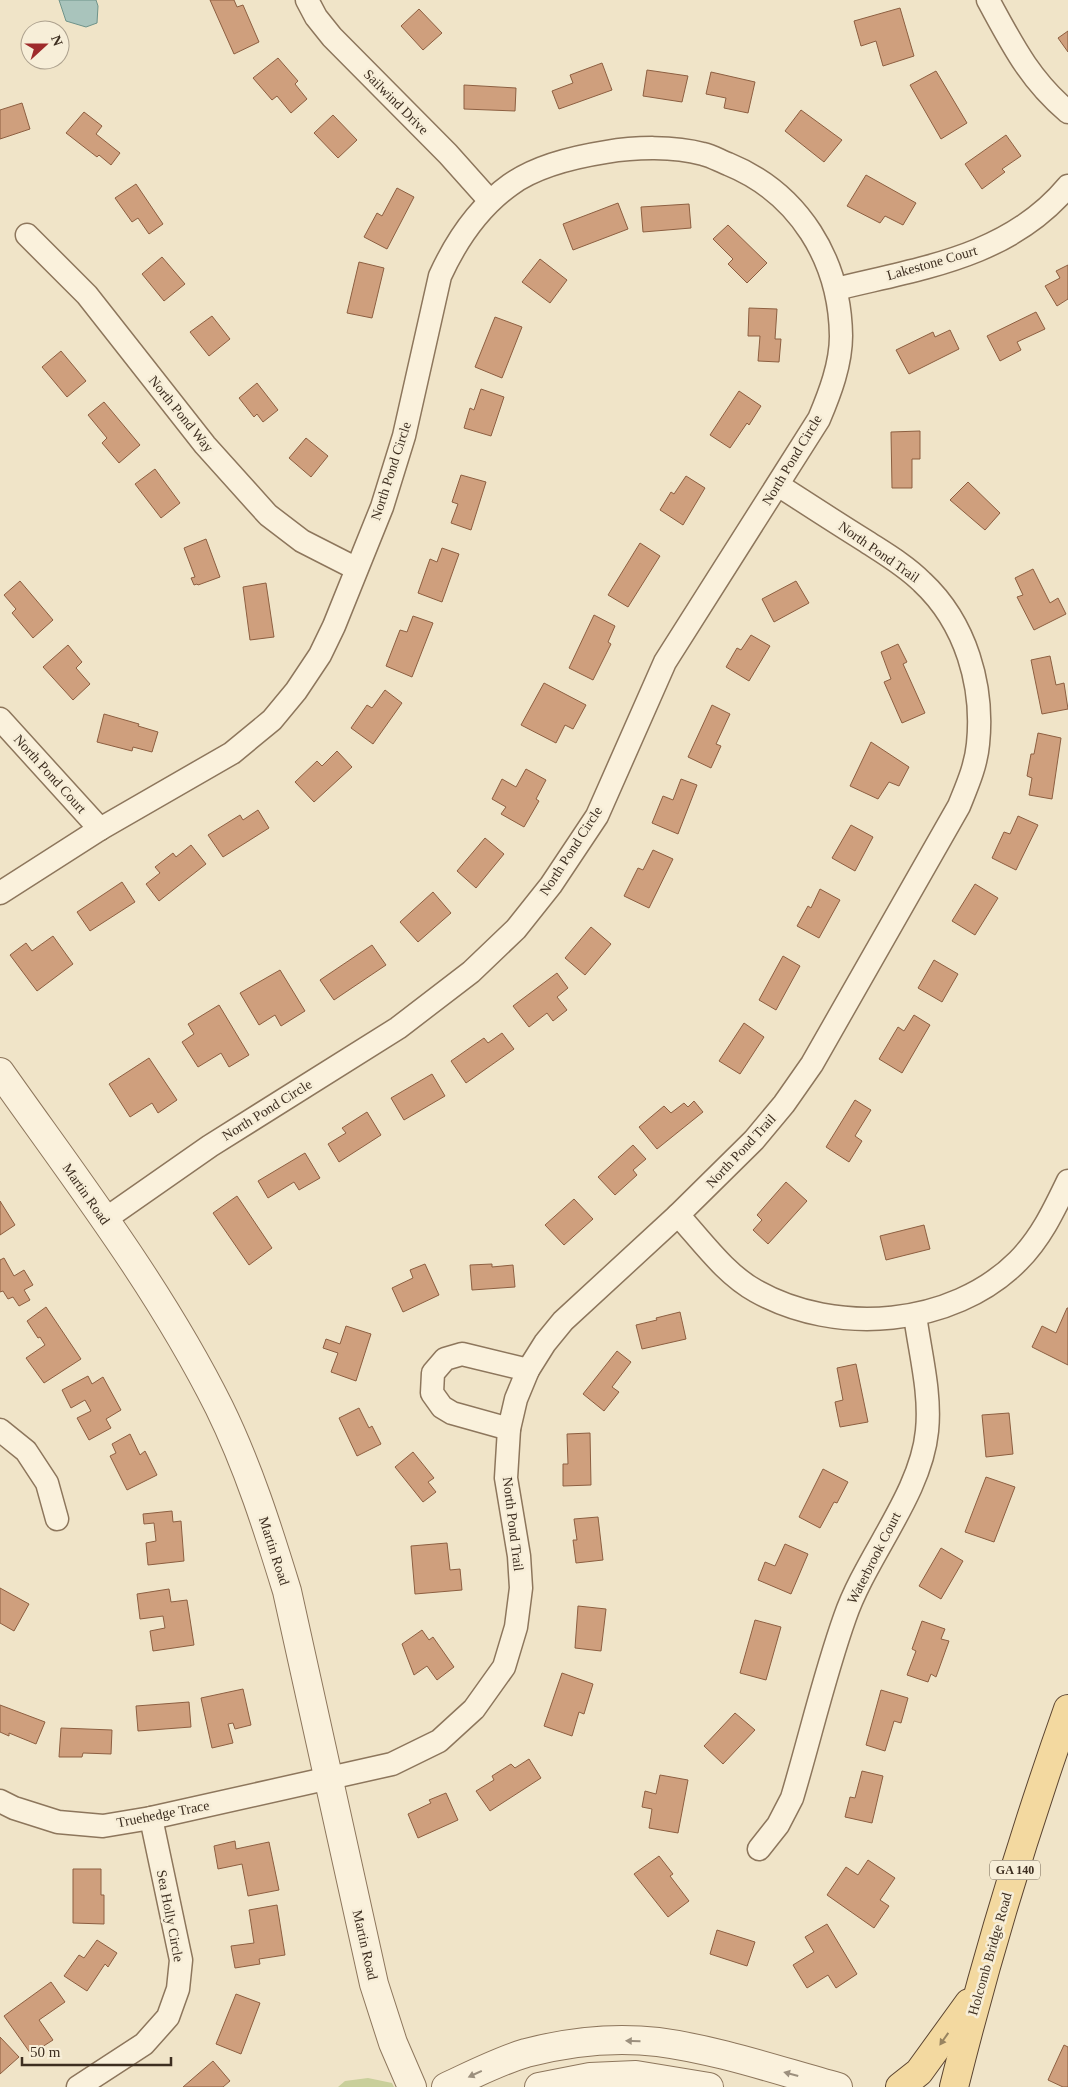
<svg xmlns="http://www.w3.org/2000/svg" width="1068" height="2087" viewBox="0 0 1068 2087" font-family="Georgia,serif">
<rect width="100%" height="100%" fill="#f0e4c8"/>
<!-- green -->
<polygon fill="#c9cf9b" points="368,2078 392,2083 394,2087 338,2087 345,2081"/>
<!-- water -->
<polygon fill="#a9c4bc" stroke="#6f938a" points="59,0 96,0 98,6 97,23 86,27 66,21"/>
<!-- building -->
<g fill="#cf9f7d" stroke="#8d5f41">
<polygon points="210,0 234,0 237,7 243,5 259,42 234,54"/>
<polygon points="900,8 914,56 883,66 876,41 861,46 854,21"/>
<polygon points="419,9 442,33 423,50 401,26"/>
<polygon points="1068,31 1068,52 1058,38"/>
<polygon points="278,58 298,81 295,84 307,99 291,113 277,96 272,100 253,78"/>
<polygon points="602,63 612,90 559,109 552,91 573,83 570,75"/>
<polygon points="647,70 688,76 682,102 643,96"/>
<polygon points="936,71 967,123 941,139 910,85"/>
<polygon points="711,72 755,82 748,113 724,108 726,98 706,94"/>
<polygon points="464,85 516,88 515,111 464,109"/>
<polygon points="22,103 30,129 0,139 0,110"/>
<polygon points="801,110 842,140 824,162 785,131"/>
<polygon points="84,112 102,126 96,134 120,153 111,165 99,155 97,157 66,133"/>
<polygon points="333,115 357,140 338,158 314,133"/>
<polygon points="1006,135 1021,156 1002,169 1005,172 982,189 965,164"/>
<polygon points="866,175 916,203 903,225 885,216 880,223 847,206"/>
<polygon points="136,184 163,224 149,234 138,218 132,222 115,198"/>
<polygon points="397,188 414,197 387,249 364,237 377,213 382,216"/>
<polygon points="618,203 628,229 573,250 563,224"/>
<polygon points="689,204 691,228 643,232 641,207"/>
<polygon points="728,225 767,263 747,283 728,264 733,259 713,239"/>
<polygon points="162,257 185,284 164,301 142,274"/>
<polygon points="540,259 567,280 550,303 522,282"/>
<polygon points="359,262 384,268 372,318 347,313"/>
<polygon points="1068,265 1068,299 1057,306 1045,286 1060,278 1056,271"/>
<polygon points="749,308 777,309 775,339 781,339 779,362 758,361 760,336 748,336"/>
<polygon points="1036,312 1045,329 1017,342 1021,350 1000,361 987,336"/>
<polygon points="212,316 230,339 209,356 190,332"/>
<polygon points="495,317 522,327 502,378 475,367"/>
<polygon points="950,330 959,349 909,374 896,350 933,332 935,337"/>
<polygon points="61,351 86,381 67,397 42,367"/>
<polygon points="257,383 278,410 263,422 257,414 254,417 239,398"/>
<polygon points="481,389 504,397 491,436 464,428 470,408 474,410"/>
<polygon points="739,391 761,406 749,425 747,423 730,448 710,435"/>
<polygon points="104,402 140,445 119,463 102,443 107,438 88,415"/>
<polygon points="920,431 920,459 912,459 912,488 892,488 891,432"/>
<polygon points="306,438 328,456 311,477 289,458"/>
<polygon points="155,469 180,503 161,518 135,484"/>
<polygon points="461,475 486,482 471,530 451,523 458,504 452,502"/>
<polygon points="686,476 705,488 683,525 660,510 671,492 674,494"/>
<polygon points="968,482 1000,513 985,530 950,500"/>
<polygon points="206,539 220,577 198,585 197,584 194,585 191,578 195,577 184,548"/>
<polygon points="640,543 660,556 628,607 608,595"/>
<polygon points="442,548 459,554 442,602 418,593 430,559 437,562"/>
<polygon points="1033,569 1050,603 1058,598 1066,614 1034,630 1017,597 1023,595 1015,578"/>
<polygon points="20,581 53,620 33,638 12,613 16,609 4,595"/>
<polygon points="796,581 809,603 774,622 762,599"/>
<polygon points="266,583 274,637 250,640 243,587"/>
<polygon points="594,615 615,626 608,642 611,644 593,680 569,668"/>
<polygon points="413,616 433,623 412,677 386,666 400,630 407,632"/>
<polygon points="751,635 770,646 749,681 726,667 737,648 741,650"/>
<polygon points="898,644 907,662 903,664 925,713 902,723 884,682 891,679 881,652"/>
<polygon points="68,645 82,662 76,668 90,684 73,700 43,667"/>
<polygon points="1050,656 1056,685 1064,683 1068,709 1042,714 1031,660"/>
<polygon points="544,683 586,705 573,729 565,725 556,743 521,725"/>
<polygon points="385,690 402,703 373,744 351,728 367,705 372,708"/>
<polygon points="712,705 730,714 716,744 721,746 711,768 688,757"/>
<polygon points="104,714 139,724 138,726 158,732 152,752 133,747 132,751 97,742"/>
<polygon points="1038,733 1061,738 1052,799 1029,795 1032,778 1027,776 1031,754 1034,754"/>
<polygon points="871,742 909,767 899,786 889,782 878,799 850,786"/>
<polygon points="337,751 352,767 314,802 295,782 317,761 322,766"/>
<polygon points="526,769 546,780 536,799 539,801 524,827 501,814 506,807 492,799 502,779 516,787"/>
<polygon points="681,779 697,785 678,834 652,823 663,796 673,800"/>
<polygon points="258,810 269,828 223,857 208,835 240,815 243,820"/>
<polygon points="1018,816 1038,825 1016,870 992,858 1004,832 1010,834"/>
<polygon points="851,825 873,837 855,871 832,858"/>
<polygon points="485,838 504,854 476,888 457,871"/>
<polygon points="191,845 206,864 159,901 146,884 160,873 155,867 173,853 176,857"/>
<polygon points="653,850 673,859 649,908 624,896 638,868 643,870"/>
<polygon points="122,882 135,902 90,931 77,912"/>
<polygon points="975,884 998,898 975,935 952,921"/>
<polygon points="820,889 840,900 819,938 797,926 808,906 811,908"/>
<polygon points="433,892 451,913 418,942 400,922"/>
<polygon points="591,927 611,944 585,975 565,958"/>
<polygon points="53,936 73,964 37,991 10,955 26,943 32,951"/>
<polygon points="372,945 386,965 334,1000 320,980"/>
<polygon points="783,956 800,966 776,1010 759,1000"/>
<polygon points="934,960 958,974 942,1002 918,988"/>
<polygon points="280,970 305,1011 281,1026 275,1015 259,1025 240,993"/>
<polygon points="557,973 568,988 557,997 567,1010 553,1021 547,1013 529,1027 513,1006"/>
<polygon points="219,1005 249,1055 229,1067 221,1053 198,1067 182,1042 194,1034 188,1024"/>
<polygon points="914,1015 930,1025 902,1073 879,1059 898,1027 904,1031"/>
<polygon points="744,1023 764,1037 740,1074 719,1061"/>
<polygon points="502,1033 514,1049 466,1083 451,1061 484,1038 488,1043"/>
<polygon points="149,1058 177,1100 158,1113 152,1103 130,1117 109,1084"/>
<polygon points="432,1074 445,1096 404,1120 391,1098"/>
<polygon points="855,1100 871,1110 855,1136 862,1141 849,1162 826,1147"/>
<polygon points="694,1101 703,1112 657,1149 639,1127 664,1106 671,1113 684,1103 688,1107"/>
<polygon points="367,1112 381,1135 339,1162 328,1144 346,1133 342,1128"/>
<polygon points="633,1145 646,1159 633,1170 637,1175 615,1195 598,1177"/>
<polygon points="305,1153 320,1178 299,1190 294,1182 268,1198 258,1181"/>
<polygon points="786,1182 807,1201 768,1244 753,1230 762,1220 757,1215"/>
<polygon points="237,1196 272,1248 249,1265 213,1213"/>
<polygon points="574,1199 593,1219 564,1245 545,1225"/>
<polygon points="0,1201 15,1225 0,1235"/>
<polygon points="924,1225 930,1249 886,1260 880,1236"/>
<polygon points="4,1258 14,1276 24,1270 33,1285 24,1290 30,1300 19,1306 13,1297 8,1299 3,1291 0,1292 0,1260"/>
<polygon points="425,1264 439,1295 403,1312 392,1288 413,1278 410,1270"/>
<polygon points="492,1264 492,1267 513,1265 515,1287 472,1290 470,1265"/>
<polygon points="46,1307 81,1359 44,1383 26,1358 45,1345 40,1337 38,1338 27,1321"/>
<polygon points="1067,1308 1068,1308 1068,1365 1032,1347 1042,1326 1056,1333"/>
<polygon points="680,1312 686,1339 642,1349 636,1325 657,1320 656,1318"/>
<polygon points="346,1326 371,1334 356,1381 331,1372 338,1353 323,1348 326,1339 340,1344"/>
<polygon points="617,1351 631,1362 612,1387 619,1392 604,1411 583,1394"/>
<polygon points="856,1364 868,1422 840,1427 835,1402 843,1400 837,1368"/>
<polygon points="88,1376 92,1384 103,1377 121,1410 106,1419 111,1428 89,1440 77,1418 91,1411 85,1400 71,1408 62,1390"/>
<polygon points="359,1408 369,1428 372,1426 381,1444 357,1456 339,1418"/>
<polygon points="1009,1413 1013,1454 986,1457 982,1415"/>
<polygon points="590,1433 591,1485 563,1486 563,1464 568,1464 567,1434"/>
<polygon points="130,1434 140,1455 145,1451 157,1475 127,1490 110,1456 116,1453 112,1444"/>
<polygon points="413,1452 434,1478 428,1482 436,1492 423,1502 395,1467"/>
<polygon points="823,1469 848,1482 837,1503 834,1502 820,1528 799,1517"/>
<polygon points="986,1477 1015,1487 994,1542 965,1532"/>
<polygon points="172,1511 173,1522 181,1521 184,1561 148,1565 146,1543 156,1541 154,1523 144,1524 143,1514"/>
<polygon points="598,1517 603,1560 576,1563 573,1540 577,1540 574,1519"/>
<polygon points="447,1543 450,1570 460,1569 462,1590 415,1594 411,1546"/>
<polygon points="785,1544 808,1554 791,1594 758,1580 765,1562 775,1566"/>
<polygon points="941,1548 963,1561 941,1599 919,1586"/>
<polygon points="0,1588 29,1604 14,1631 0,1623"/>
<polygon points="169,1589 171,1602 187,1600 194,1645 153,1651 150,1631 165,1628 163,1616 140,1619 137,1594"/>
<polygon points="578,1606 606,1609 601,1651 575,1648"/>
<polygon points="755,1620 781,1627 766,1680 740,1673"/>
<polygon points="922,1621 945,1629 941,1639 949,1641 936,1677 931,1674 928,1682 907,1675 916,1651 912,1649"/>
<polygon points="422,1630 429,1640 433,1637 454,1667 437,1680 427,1666 414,1675 402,1644"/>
<polygon points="562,1673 593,1684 584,1714 579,1712 572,1736 544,1726"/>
<polygon points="243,1689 251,1725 235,1729 233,1723 228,1724 233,1743 212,1748 201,1698"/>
<polygon points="881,1690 908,1698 901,1723 894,1721 885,1751 866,1745"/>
<polygon points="189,1702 191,1727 138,1731 136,1706"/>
<polygon points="0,1705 45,1722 36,1744 9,1733 9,1736 0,1732"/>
<polygon points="735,1713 755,1730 723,1764 704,1746"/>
<polygon points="61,1728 112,1730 111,1754 83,1753 82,1757 59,1757"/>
<polygon points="529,1759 541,1778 490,1811 476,1791 494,1780 492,1776 511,1764 515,1768"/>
<polygon points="862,1771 883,1776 872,1823 845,1817 850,1797 855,1798"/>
<polygon points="660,1775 688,1780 678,1833 649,1828 652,1809 642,1807 645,1791 656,1794"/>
<polygon points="446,1793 458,1820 418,1838 408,1814 431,1803 429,1800"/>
<polygon points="235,1841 236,1849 269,1842 279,1890 248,1896 242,1864 218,1869 214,1846"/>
<polygon points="659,1856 673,1874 670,1876 689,1901 668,1917 634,1874"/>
<polygon points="868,1860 895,1878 880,1900 889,1906 874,1928 827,1895 846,1867 858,1875"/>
<polygon points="73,1869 101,1869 101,1895 104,1895 104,1924 73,1923"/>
<polygon points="277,1905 285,1955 259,1959 260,1964 235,1968 231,1946 254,1943 249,1910"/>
<polygon points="827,1924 857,1974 836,1988 828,1975 807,1988 793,1965 814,1952 805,1937"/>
<polygon points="717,1930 755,1942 747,1966 710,1954"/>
<polygon points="97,1940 117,1953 108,1967 105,1964 87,1991 64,1976 79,1955 84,1958"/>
<polygon points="51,1982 65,2002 39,2020 53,2040 31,2054 4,2016"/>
<polygon points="236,1994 260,2003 241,2054 216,2044"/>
<polygon points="0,2037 19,2057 0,2074"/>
<polygon points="1064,2045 1068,2047 1068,2087 1063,2087 1048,2080"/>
<polygon points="213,2061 230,2081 223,2087 183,2087"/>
</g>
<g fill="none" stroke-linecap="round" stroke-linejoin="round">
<!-- minor casing -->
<g stroke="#8d765c" stroke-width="25">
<g id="minor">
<polyline points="307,0 316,17 332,37 448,154 490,201"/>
<path d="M988,0C1012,44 1029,79 1068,112"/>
<polyline points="27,235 87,295 205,445 268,515 302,541 355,568"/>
<path d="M836,289C921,268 1009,257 1068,186"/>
<polyline points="0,719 100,829"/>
<path d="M0,893L100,829L232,753L272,720L296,691L320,655L334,626L382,507L404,436L440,276C456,241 478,208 510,185C536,166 574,157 606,152C635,147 674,146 703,154C712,156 720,161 728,164C799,193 840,260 841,336C841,364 830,393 819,419L665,662L597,816L551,885L516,929L471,972L398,1028L210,1146L104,1220"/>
<path d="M678,1215C702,1241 725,1274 756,1291C836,1336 952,1327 1018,1261C1041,1238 1054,1210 1068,1181"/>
<polyline points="509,1429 452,1413 442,1407 432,1393 433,1373 445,1359 462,1354 528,1370"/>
<polyline points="0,1430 26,1451 47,1483 57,1519"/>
<path d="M0,1801L14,1808L58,1822L103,1826L151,1818L392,1764L439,1741L474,1709L504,1667L516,1627L521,1588L519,1556L506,1478L509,1429L516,1399L528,1370L545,1343L563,1321L678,1215L754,1140L784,1104L812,1064L959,806C967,786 976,766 978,744C984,686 966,623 922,582C905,565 884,553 864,540C835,522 806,503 778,485"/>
<path d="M759,1849L778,1825L792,1798C810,1738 824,1676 845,1617C866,1556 921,1494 927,1431C931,1393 920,1353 915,1315"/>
<polyline points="78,2087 144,2044 168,2017 178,1989 181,1960 151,1818"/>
</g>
</g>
<!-- tertiary casing -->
<g stroke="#8d765c" stroke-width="30">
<g id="tertiary">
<path d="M0,1072C77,1181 159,1287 219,1407C248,1466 268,1529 287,1591L374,1984L393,2043L412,2087"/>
<path d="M446,2087C472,2075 499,2061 526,2053C568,2042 615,2037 658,2042C719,2050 779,2071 838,2087"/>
<polyline points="539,2087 590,2077 636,2075 709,2087"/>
</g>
</g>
<!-- primary casing -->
<g stroke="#5b4430" stroke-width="30">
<g id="primary">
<polyline points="900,2087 919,2072 969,2003"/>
<path d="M954,2087C986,1959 1024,1833 1068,1709"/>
</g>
</g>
<!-- minor -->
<use href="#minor" stroke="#faf1dc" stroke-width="22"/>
<!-- tertiary -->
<use href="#tertiary" stroke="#faf1dc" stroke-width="28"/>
<!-- primary -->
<use href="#primary" stroke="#f3d9a0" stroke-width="28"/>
</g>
<!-- one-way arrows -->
<defs><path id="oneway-solid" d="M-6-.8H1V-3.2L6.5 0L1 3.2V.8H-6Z" transform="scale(1.25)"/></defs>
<use fill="#988460" href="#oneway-solid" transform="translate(944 2039) rotate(125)"/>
<g fill="#9c907e">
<use href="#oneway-solid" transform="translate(633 2041) rotate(-178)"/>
<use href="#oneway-solid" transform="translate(475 2074) rotate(155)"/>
<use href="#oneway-solid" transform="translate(791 2074) rotate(-165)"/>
</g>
<g text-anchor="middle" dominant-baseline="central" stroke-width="5" stroke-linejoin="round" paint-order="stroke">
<!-- shield labels -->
<rect fill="#f7eed8" stroke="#756857" stroke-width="1" x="990" y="1860.5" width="50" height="19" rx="4"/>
<g font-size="12" font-weight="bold" fill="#3d2e20">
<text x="1015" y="1870">GA 140</text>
</g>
<!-- street labels -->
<g font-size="14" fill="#3d2e20" stroke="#f7eed8">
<text transform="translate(396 102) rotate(45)">Sailwind Drive</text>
<text transform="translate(932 263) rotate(-16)">Lakestone Court</text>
<text transform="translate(181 414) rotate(51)">North Pond Way</text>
<text transform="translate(792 460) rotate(-59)">North Pond Circle</text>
<text transform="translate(391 471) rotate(-72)">North Pond Circle</text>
<text transform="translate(879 552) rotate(35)">North Pond Trail</text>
<text transform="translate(50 774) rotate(48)">North Pond Court</text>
<text transform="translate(571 851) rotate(-57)">North Pond Circle</text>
<text transform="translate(267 1110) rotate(-32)">North Pond Circle</text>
<text transform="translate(741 1151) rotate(-47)">North Pond Trail</text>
<text transform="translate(86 1194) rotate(55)">Martin Road</text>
<text transform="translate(513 1524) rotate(83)">North Pond Trail</text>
<text transform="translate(274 1551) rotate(72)">Martin Road</text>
<text transform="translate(874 1558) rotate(-63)">Waterbrook Court</text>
<text transform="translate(163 1814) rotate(-11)">Truehedge Trace</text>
<text transform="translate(170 1916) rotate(79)">Sea Holly Circle</text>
<text transform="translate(365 1945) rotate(77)">Martin Road</text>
<text transform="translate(990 1954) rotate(-74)">Holcomb Bridge Road</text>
</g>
</g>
<!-- north arrow -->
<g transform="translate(45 45) rotate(69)"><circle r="24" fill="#f7eed8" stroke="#ada18e"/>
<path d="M0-4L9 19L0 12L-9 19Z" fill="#9e2a2b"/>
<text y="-8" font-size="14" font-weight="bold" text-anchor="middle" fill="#3d2e20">N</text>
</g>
<!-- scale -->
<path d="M22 2057v8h149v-8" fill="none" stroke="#3d2e20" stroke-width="2.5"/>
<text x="30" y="2057" font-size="15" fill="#3d2e20" stroke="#f7eed8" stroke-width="4" paint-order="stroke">50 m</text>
</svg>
